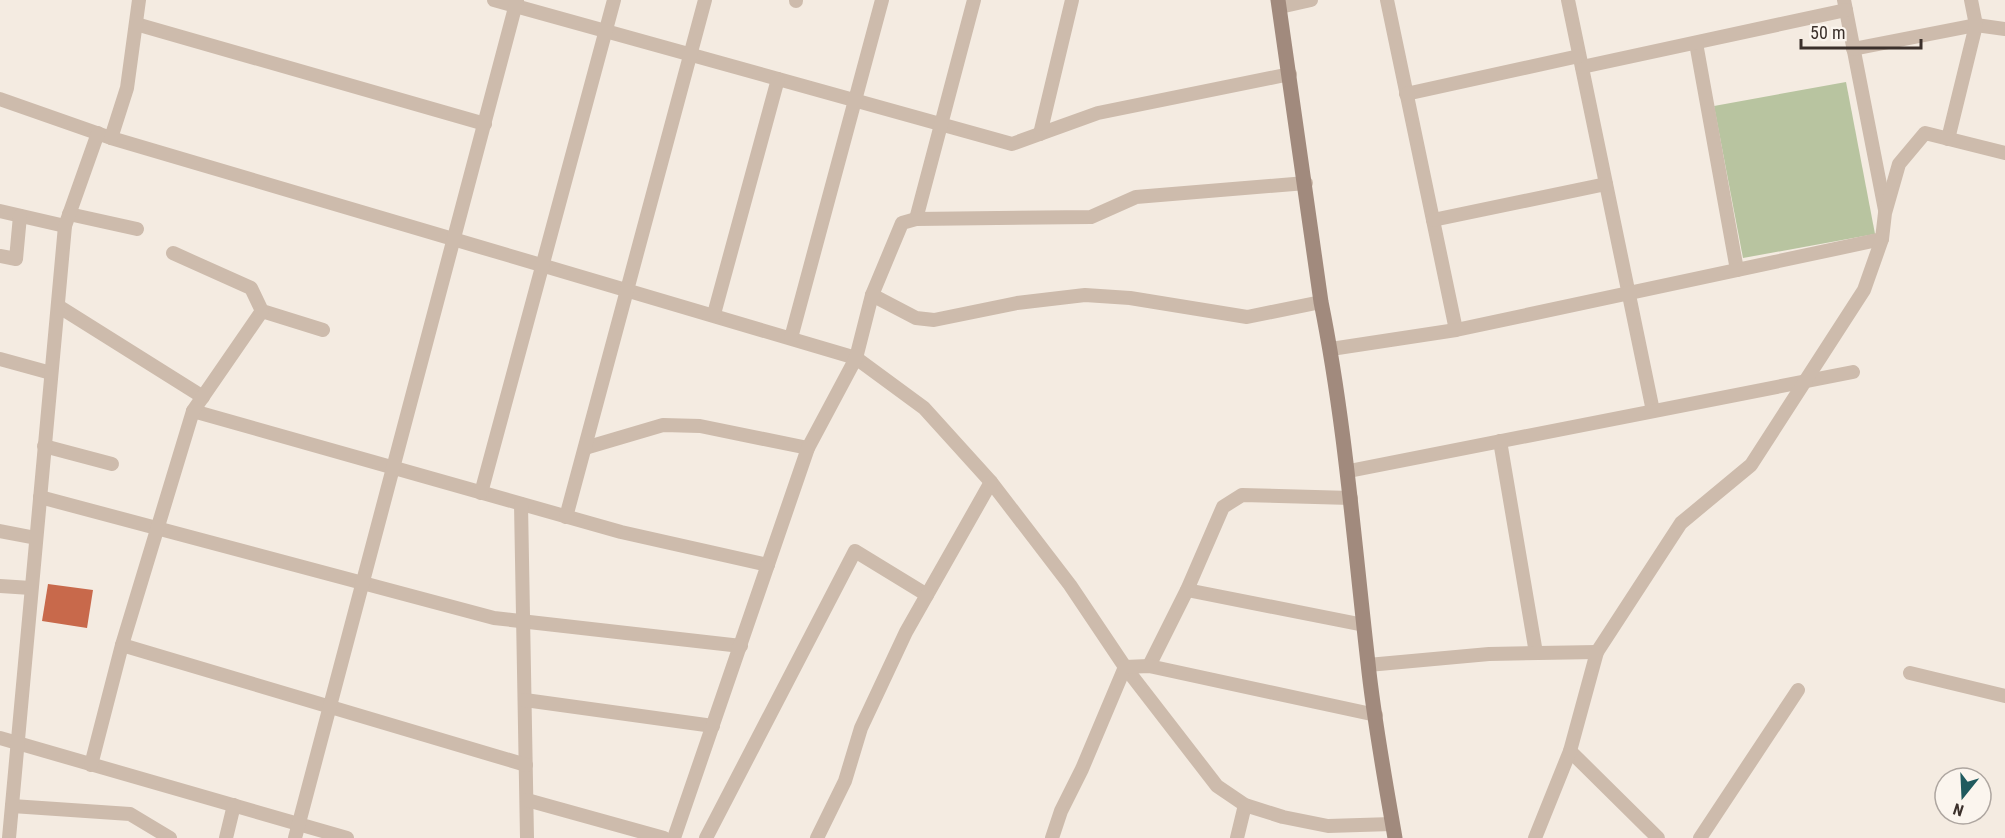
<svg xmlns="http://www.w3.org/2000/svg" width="2005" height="838" viewBox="0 0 2005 838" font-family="'Roboto Condensed',sans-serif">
<rect width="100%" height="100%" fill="#f4ebe1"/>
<!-- green -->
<polygon fill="#b8c4a0" points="1846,82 1875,234 1743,258 1714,106"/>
<!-- building -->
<polygon fill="#c8694b" points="48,584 93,590 87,628 42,621"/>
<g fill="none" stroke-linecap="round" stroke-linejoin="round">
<!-- street -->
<g stroke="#cdbbac" stroke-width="14">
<polyline points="494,0 1012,144 1098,113 1290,74"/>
<polyline points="1387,0 1456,330"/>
<polyline points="1568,0 1653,411"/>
<polyline points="1844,0 1885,210"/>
<polyline points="796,1 796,0"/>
<polyline points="1280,7 1311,0"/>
<polyline points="136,24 485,124"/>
<polyline points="1696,43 1737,270"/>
<polyline points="1853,49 1976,25 2005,29"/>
<polyline points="1582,67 1846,10"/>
<polyline points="1406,94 1579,56"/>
<polyline points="0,99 111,138 856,358 924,408 991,482 1070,585 1125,667 1217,786 1245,805 1283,817 1328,826 1392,824"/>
<polyline points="1040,134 1072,0"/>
<polyline points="111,138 127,88 139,0"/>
<polyline points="1948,139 1976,25 1971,0"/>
<polyline points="0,211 65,226"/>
<polyline points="69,214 137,229"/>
<polyline points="916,219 974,0"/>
<polyline points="1433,220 1606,184"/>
<polyline points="173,253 251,288 262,311 323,330"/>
<polyline points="0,256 16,259 20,216"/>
<polyline points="872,295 916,318 934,320 1017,303 1085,295 1130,298 1247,317 1321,302"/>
<polyline points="58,306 203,397"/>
<polyline points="714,314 778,79"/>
<polyline points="791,338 882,0"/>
<polyline points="1331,349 1456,330 1882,239"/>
<polyline points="0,359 51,373"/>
<polyline points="193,411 621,532 768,565"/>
<polyline points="1500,441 1536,653"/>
<polyline points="44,446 112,464"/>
<polyline points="585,448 663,425 700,426 808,448"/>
<polyline points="1349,471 1853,372"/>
<polyline points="481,493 614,0"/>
<polyline points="40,497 494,618 741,646"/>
<polyline points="521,504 527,838"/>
<polyline points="566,517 705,0"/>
<polyline points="0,531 36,538"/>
<polyline points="0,586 31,588"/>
<polyline points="1187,590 1364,625"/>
<polyline points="122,645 526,765"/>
<polyline points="1368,665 1489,654 1597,652"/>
<polyline points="1149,666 1187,590 1223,507 1242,495 1351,498"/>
<polyline points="1910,673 2005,696"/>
<polyline points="525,700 713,726"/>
<polyline points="0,738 347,838"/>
<polyline points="1570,751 1658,838"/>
<polyline points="91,765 122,645 193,411 262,311"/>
<polyline points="527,800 664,838"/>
<polyline points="12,806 130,814 170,838"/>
<polyline points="9,838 65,226 98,133"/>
<polyline points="226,838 234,805"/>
<polyline points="295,838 517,0"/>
<polyline points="674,838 808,448 856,358 872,295 902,223 916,219 1091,217 1136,197 1306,183"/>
<polyline points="706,838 855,551 927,595"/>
<polyline points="817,838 845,781 861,728 906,632 991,482"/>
<polyline points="1052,838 1061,811 1082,769 1125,667 1149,666 1376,715"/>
<polyline points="1237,838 1245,805"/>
<polyline points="1535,838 1570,751 1597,652 1681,523 1751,465 1864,290 1882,239 1885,213 1899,164 1925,133 2005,153"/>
<polyline points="1700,838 1798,690"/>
</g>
<!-- secondary -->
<path stroke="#a18a7d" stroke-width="15" d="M1278,0L1321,302C1345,421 1354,542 1368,663C1374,721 1385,780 1395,838"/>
</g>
<!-- north arrow -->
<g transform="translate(1963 796) rotate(198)"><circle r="28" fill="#fbf5ee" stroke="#aea6a0" stroke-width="1.5"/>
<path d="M0-4.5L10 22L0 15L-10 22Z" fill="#1f5a5e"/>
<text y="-9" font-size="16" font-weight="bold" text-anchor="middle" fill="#3b302b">N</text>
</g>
<!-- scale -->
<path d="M1801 39v9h120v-9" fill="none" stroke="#3b302b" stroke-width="3"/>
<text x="1810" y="39" font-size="18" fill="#3b302b" stroke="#fbf5ee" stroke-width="4.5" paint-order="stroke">50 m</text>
</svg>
